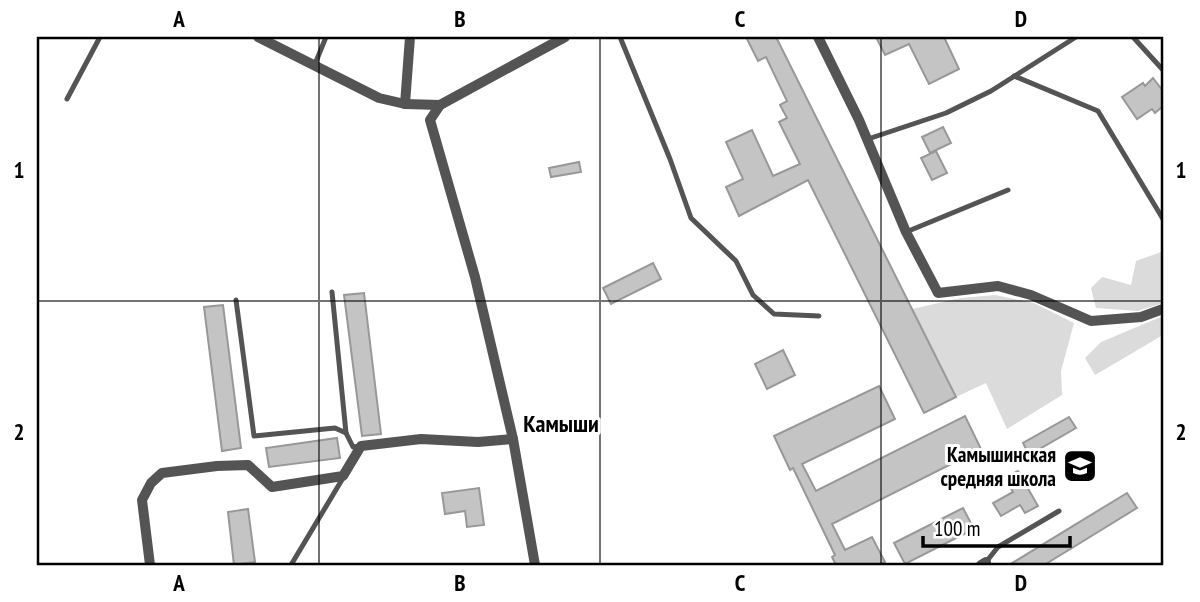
<svg xmlns="http://www.w3.org/2000/svg" width="1200" height="602" viewBox="0 0 1200 602" font-family="'PT Sans Narrow',sans-serif">
<rect width="100%" height="100%" fill="#fff"/>
<!-- green -->
<g fill="#dbdbdb">
<polygon points="1161,252 1163,259 1163,303 1138,311 1096,308 1091,288 1102,277 1131,285 1136,261"/>
<polygon points="995,295 1034,303 1074,323 1061,371 1062,395 1007,429 986,383 956,397 912,309 961,298"/>
<polygon points="1163,316 1163,335 1095,375 1085,358 1101,342"/>
</g>
<!-- building -->
<g fill="#c4c4c4" stroke="#989898" stroke-width="2">
<polygon points="746,37 776,37 956,397 924,413 808,180 739,216 726,187 743,179 726,142 752,130 773,176 800,164 779,122 787,118 780,105 787,101 766,57 758,61"/>
<polygon points="876,37 944,37 959,69 929,84 909,44 885,55"/>
<polygon points="1153,78 1163,91 1163,106 1155,113 1152,109 1137,119 1122,97 1143,83 1145,86"/>
<polygon points="943,127 951,143 930,153 922,137"/>
<polygon points="936,151 947,173 932,180 921,158"/>
<polygon points="579,162 581,172 551,177 549,168"/>
<polygon points="653,263 661,279 611,304 603,288"/>
<polygon points="364,293 381,434 362,436 344,295"/>
<polygon points="223,305 241,448 222,451 204,307"/>
<polygon points="783,350 795,375 767,389 755,364"/>
<polygon points="879,386 895,419 802,464 816,491 965,416 981,449 832,524 845,550 872,537 885,562 879,565 836,565 832,557 835,555 793,468 790,470 774,436"/>
<polygon points="1069,417 1076,428 1029,455 1023,443"/>
<polygon points="337,438 340,458 269,467 266,448"/>
<polygon points="1018,471 1038,506 1025,513 1020,505 1001,516 993,503 1013,492 1005,478"/>
<polygon points="479,488 484,525 467,527 465,511 445,514 442,493"/>
<polygon points="1127,493 1137,508 1072,548 1044,565 1009,565"/>
<polygon points="963,508 974,529 905,564 894,543"/>
<polygon points="248,509 255,562 234,565 228,512"/>
</g>
<g fill="none" stroke-linecap="round" stroke-linejoin="round">
<!-- service -->
<g stroke="#545454" stroke-width="5">
<polyline points="620,37 670,159 691,218 736,261 753,295 774,314 819,316"/>
<polyline points="1133,37 1163,70"/>
<polyline points="315,64 326,37"/>
<polyline points="1014,76 1098,111 1163,219"/>
<polyline points="67,99 100,37"/>
<polyline points="868,139 946,113 991,91 1076,37"/>
<polyline points="906,232 1008,190"/>
<polyline points="332,292 346,433 353,447 361,446"/>
<polyline points="236,300 254,436 335,428 346,433"/>
<polyline points="986,562 998,547 1059,511"/>
<polyline points="291,565 343,478"/>
</g>
<!-- minor -->
<g stroke="#545454" stroke-width="10">
<polyline points="258,37 379,98 405,104 440,105"/>
<polyline points="818,37 859,120 906,232 938,293 998,286 1031,295 1091,321 1141,317 1163,309"/>
<polyline points="405,104 410,37"/>
<polyline points="150,565 142,500 151,483 162,473 217,466 248,465 272,487 343,476 361,446 421,439 478,442 513,439"/>
<polyline points="535,565 513,439 475,277 430,120 440,105 565,37"/>
<polyline points="981,565 986,562"/>
</g>
</g>
<!-- grid -->
<path fill="none" stroke="#000" stroke-width="2" stroke-opacity="0.55" d="M319,37V565M600,37V565M881,37V565M37,301H1163"/>
<!-- icons -->
<defs>
<g id="school-square" transform="scale(1.75)"><rect x="-9" y="-9" width="18" height="18" rx="4" fill="#000" stroke="#fff"/><path d="M0-5L7-2L0 1L-7-2ZM-4 1L0 2.5L4 1V4Q0 6-4 4Z" fill="#fff"/></g>
</defs>
<g fill-rule="evenodd">
<use href="#school-square" x="1080" y="466"/>
</g>
<g text-anchor="middle" dominant-baseline="central" stroke-width="6" stroke-linejoin="round" paint-order="stroke">
<!-- poi labels -->
<g font-size="21" font-weight="bold" fill="#000" stroke="#fff" text-anchor="end">
<text x="1056" y="454">Камышинская<tspan x="1056" dy="24">средняя школа</tspan></text>
</g>
<!-- quarter labels -->
<g font-size="24" font-weight="bold" fill="#000" stroke="#fff">
<text x="561" y="423">Камыши</text>
</g>
</g>
<!-- border -->
<rect width="1200" height="602" fill="none" stroke="#ffffff" stroke-width="77"/>
<!-- scale -->
<path d="M923 536v10h147v-10" fill="none" stroke="#000000" stroke-width="3.5"/>
<text x="934" y="536" font-size="21" fill="#000000" stroke="#ffffff" stroke-width="5" paint-order="stroke">100 m</text>
<rect x="38" y="38" width="1124" height="526" fill="none" stroke="#000" stroke-width="2.5"/>
<g font-size="23" text-anchor="middle" font-weight="bold" fill="#000">
<text x="179" y="27">A</text>
<text x="460" y="27">B</text>
<text x="740" y="27">C</text>
<text x="1021" y="27">D</text>
<text x="19" y="178">1</text>
<text x="1181" y="178">1</text>
<text x="19" y="440">2</text>
<text x="1181" y="440">2</text>
<text x="179" y="591">A</text>
<text x="460" y="591">B</text>
<text x="740" y="591">C</text>
<text x="1021" y="591">D</text>
</g>
</svg>
